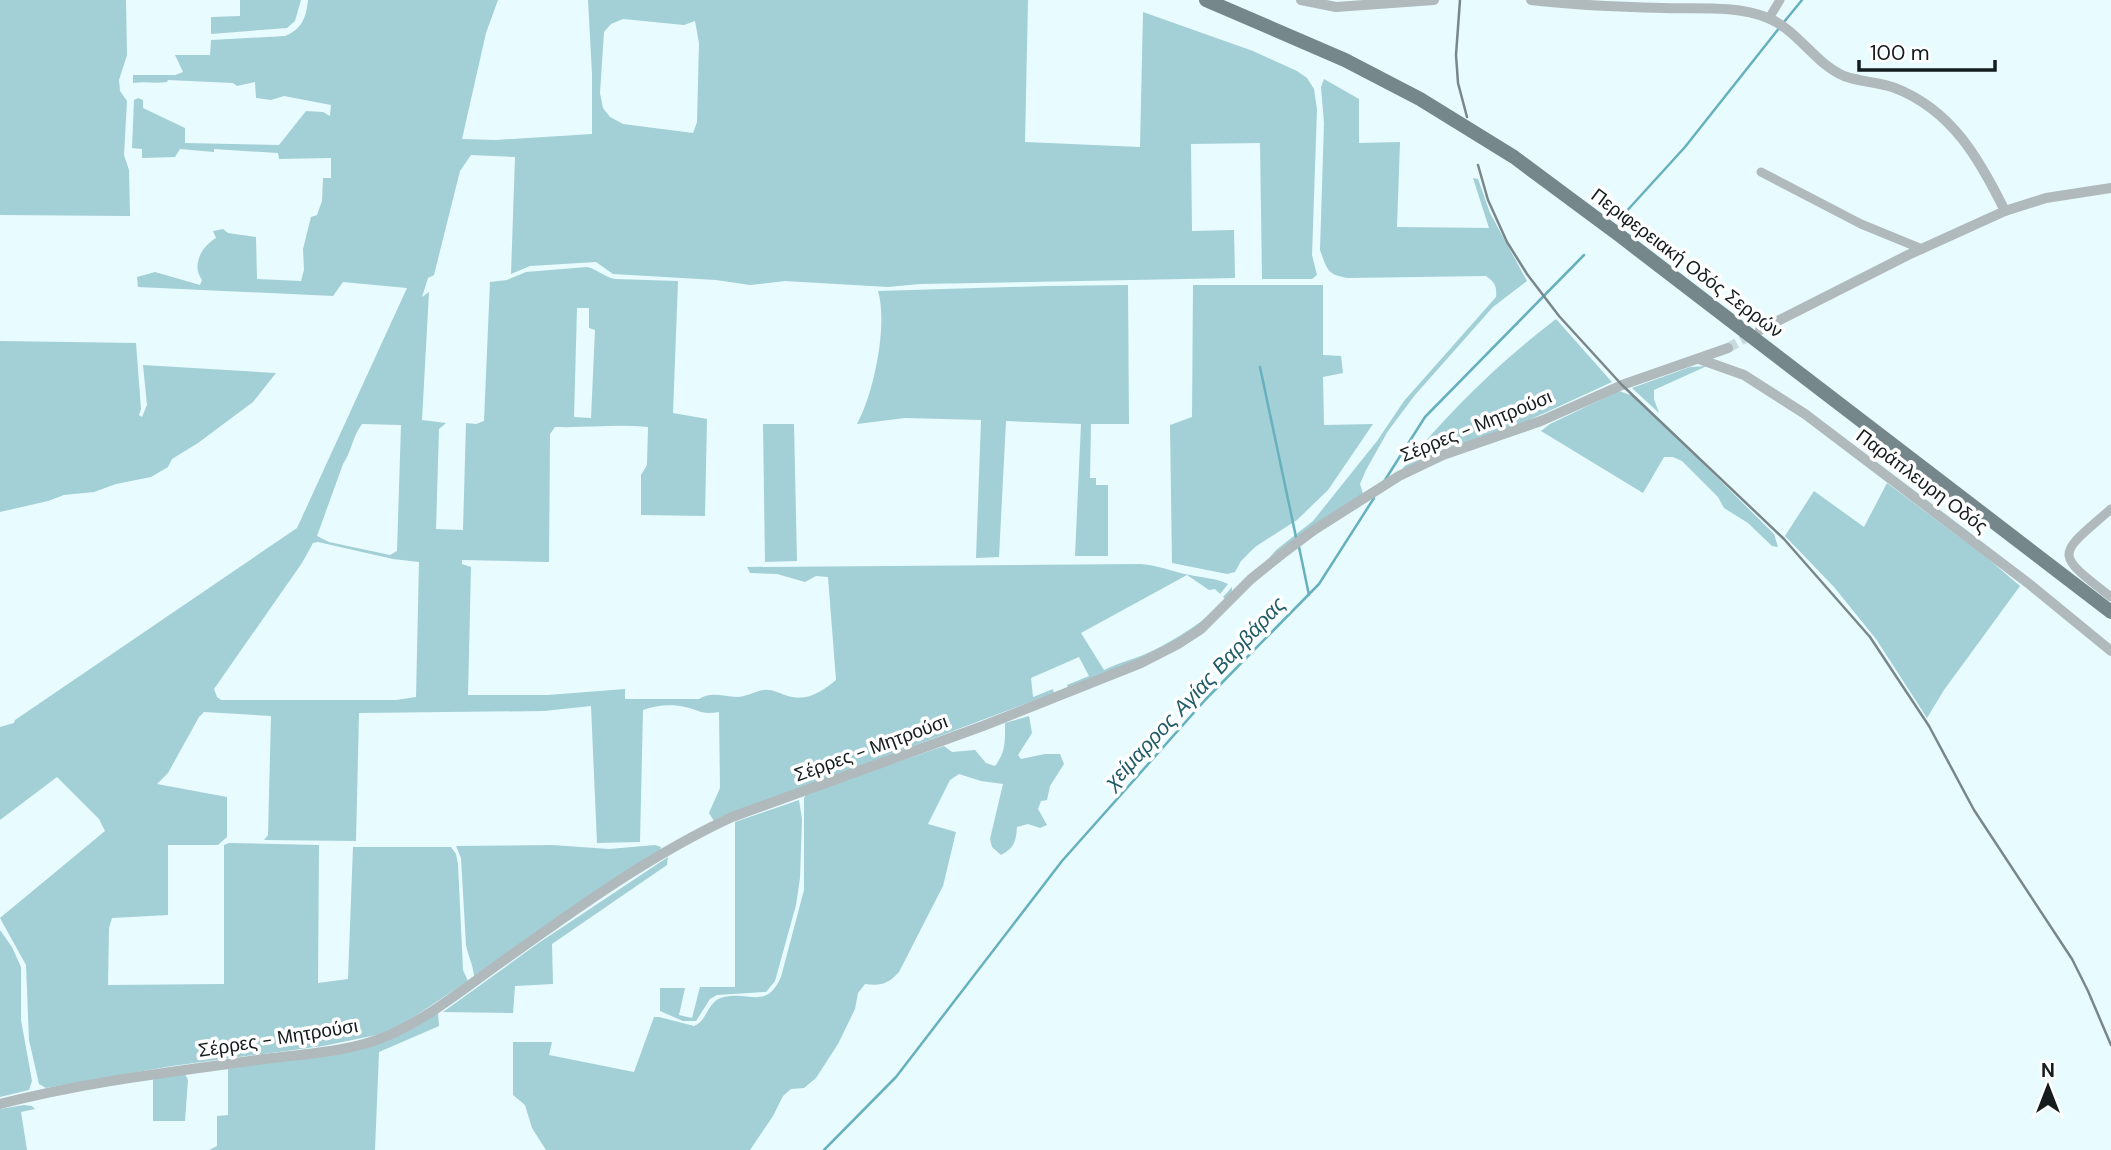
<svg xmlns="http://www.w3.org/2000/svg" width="2111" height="1150" viewBox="0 0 2111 1150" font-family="'DM Sans',sans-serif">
<rect width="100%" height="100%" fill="#e8fbfe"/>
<!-- green -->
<g fill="#a3cfd7" fill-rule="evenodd">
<polygon points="0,0 126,0 127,55 119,80 120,91 127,101 124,155 129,170 130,216 0,215"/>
<polygon points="240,0 301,0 295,21 287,28 211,34 211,17 240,16"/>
<path d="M308,0H498L486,33L462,139L495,140L592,134V74L588,0H1028L1025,142L1140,147L1143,12L1253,51L1297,71L1307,78L1314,89L1317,109L1312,255L1317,275L1312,279H1262L1260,143L1191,144L1192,231L1234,230L1235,278L920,284L888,287L785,281L750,285L716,280L613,274L596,262L530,266L511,274L515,157L471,155L460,171L434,275L428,278L422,297L429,292L422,420L446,423L439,429L436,529L463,530L466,423L476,424L484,421L490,282L507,280L526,272L587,267C597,269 604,277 615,279L678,281L673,413L707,419L705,516L641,515V475L647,465L648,427C617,424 586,428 555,427L550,434L549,562L462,560V564L471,567L468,695H548L625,689V699H699C711,691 724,697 737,697C746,697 755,691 764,690C772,689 778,693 785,695C806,703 821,692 836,680L828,577L816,576L805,582L777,574L750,573L747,567L1141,564C1158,565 1173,572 1190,575C1203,578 1216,578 1228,584L1220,594L1215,589L1209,590L1187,575L1081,633L1104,670C1120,662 1136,659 1152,651C1173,641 1211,618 1225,599L1223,597L1232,587V591C1198,646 1124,665 1068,688L1067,685L1089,676L1079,657L1031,678L1033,697L1053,689L1054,693L714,821L709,813L720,788L719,712C699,715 701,710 685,707C673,704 655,705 643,710L640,842L597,843L591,706L544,711L359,713L356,841L264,840L268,835L271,716L204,712L199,717L168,773L157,784L227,797V837L218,845H168V915L112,918L109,928L108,985L224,984V845L229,843L319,845L318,983L348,979L353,847H451L456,854L458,864L463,970L468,981L406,1022L381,1034L323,1046L172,1066L46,1088L39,1084L29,1040L26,965L0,918L105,831L99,819L57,777L0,820V727L14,723L15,720L297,528L407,288L343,282L333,296L138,287L137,277L155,272L200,285L202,280C191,265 202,246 216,238L213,231L223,229L228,233L256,237L257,279L301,281L304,270L303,249L311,217L317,215L322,201L323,178H331V158L279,159L278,153L214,149V152L180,149L175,157L142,158V149L132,148L134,100L138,98L143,100V108L185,128V143L279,145L306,111L323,112L330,116L331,105L284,96L271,100L256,98L255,82L237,86L233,83L168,80L167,82C155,84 145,81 133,83V75H175L183,72L175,55H210L211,40L285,36C302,29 306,18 308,0ZM623,19L684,25L695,21L699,43L697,122L693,133L623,124L610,117L603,108L600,93L604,32L611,24ZM577,308H589V328L595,330L591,418L574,417ZM362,424L401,425L397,551L390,555L329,542L317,536L343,464C352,451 352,437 362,424ZM318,542L393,559L419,562L416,697L396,700H221L217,697L214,689L302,563L313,543Z"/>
<path d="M1324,79L1359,99V143L1400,142L1397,227L1489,228L1473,178L1478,179L1490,213L1527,281L1493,307L1415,395L1388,431L1366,470L1360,484L1363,494L1308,529L1264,564L1276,550L1313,521L1377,441L1404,401L1496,297C1497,287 1495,282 1486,276L1348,278C1327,275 1327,269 1320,250L1324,123L1321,87Z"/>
<path d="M1128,285L1129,424H1091L1090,478H1096V485H1108V556H1075L1081,424L1006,421L999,557L976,558L981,420L905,418L857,424C874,393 888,325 878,291L1047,286Z"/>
<polygon points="1193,285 1323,285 1323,355 1341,356 1343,373 1323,377 1324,425 1373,424 1328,490 1297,520 1255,547 1241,561 1235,572 1227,574 1172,563 1170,425 1192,417"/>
<path d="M1556,319L1612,382L1527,421L1399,473C1445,415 1497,364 1556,319Z"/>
<polygon points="0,341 136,343 141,409 139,415 142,417 147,405 143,365 276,373 253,402 198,443 172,459 168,467 151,477 116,484 94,492 64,495 48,501 0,512"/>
<polygon points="1707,366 1654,390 1654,399 1659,413 1632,388 1690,367"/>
<polygon points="1619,391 1636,397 1774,534 1778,547 1772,546 1748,523 1724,508 1718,497 1682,461 1673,457 1664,457 1643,493 1541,431 1550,424"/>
<polygon points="763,424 794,424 797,561 765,562"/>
<polygon points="1887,483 1986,557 2020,586 1944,690 1927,718 1876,639 1834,587 1785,536 1814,491 1864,527"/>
<path d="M1029,716L1032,733L1018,755L1021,759L1045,754H1060L1064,764L1050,786L1047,800L1041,801L1038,809L1047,825L1040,828L1028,824L1017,827C1016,842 1014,848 1001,855L992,847L990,839L1003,784L981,781L959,774L950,780L928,824L956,832L943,886L899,972C888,984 881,986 865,984L858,993L855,1009L838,1044L816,1078L804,1088L791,1089L783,1096L773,1116L750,1150H546L532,1128L525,1105L513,1095V1042H552L549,1055L634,1072L654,1017H659L694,1026C708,1021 707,1000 724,997C750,991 766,1010 781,977L804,890V798L807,793L944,746L952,752L975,750L986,763L995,766C1006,752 1005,741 1005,723Z"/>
<polygon points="799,800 802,819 800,878 796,905 775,981 766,992 717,995 710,999 696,1021 683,1021 660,1011 660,988 685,988 679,1015 692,1018 700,987 735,987 735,822"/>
<path d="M552,845L609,849L655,845L661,847L660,851L474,976C473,964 468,956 466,945L461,858L456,846Z"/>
<polygon points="668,857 667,865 552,944 553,984 515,986 513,1013 443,1012 540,942"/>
<polygon points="0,930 12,947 21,967 21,1020 32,1081 29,1090 0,1097"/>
<polygon points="438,1013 439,1026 379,1052 375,1150 209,1150 217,1146 217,1116 228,1115 228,1069 387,1041"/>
<polygon points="185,1074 188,1080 185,1121 153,1121 153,1078"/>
<polygon points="24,1105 32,1106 35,1109 21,1112 27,1150 0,1150 0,1109"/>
</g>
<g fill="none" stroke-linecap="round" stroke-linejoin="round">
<!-- stream -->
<g stroke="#67b0bd" stroke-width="2.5">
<polyline points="1784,22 1802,0"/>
<polyline points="1624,214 1685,147 1780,27"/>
<polyline points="1260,367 1296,537"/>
<polyline points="1385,480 1425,417 1584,255"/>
<polyline points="1299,547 1309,595"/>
<polyline points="824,1150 896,1077 1062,861 1206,699 1319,584 1374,498"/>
</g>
<!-- tertiary-tunnel -->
<polyline stroke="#c8dadc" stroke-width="10" stroke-dasharray="10 5" stroke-linecap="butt" points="1728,348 1754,333"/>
<!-- minor -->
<g stroke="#b0babc" stroke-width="9">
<polyline points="1769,18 1780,0"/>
<polyline points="1761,172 1861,224 1922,249"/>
<path d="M2111,509C2057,556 2053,552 2111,597"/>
</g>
<!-- tertiary -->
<g stroke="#b0babc" stroke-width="10">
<polyline points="1301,0 1336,7 1434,0"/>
<path d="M1531,0C1574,5 1619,7 1663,8C1697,9 1736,5 1768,18C1798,30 1814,63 1844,76C1860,82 1879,82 1895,88C1952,110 1980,160 2005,211"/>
<polyline points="1760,330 1908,255 2005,211 2046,198 2111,188"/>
<polyline points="1699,359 1744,375 1805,414 2028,583 2111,651"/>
<path d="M0,1104C84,1082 171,1072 257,1060C299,1054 347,1053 387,1036C429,1018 466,987 503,961C576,909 650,855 732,817L983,726L1141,663L1178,644L1201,629L1251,579L1282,554L1314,530L1399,476L1443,455L1541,421L1622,385L1728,348"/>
</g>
<!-- primary -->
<polyline stroke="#75878b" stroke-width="14" points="1206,0 1345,60 1420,99 1514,157 1619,235 2111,612"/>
<!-- rail -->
<g stroke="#7a878a" stroke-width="2.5">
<polyline points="1460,0 1456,55 1458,83 1467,117"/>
<polyline points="1478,165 1488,200 1507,242 1527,274 1559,316 1622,385 1784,539 1870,637 1929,726 1974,810 2072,959 2088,991 2111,1045"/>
</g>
</g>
<g text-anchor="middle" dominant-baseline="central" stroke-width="7" stroke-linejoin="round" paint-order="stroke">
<!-- street labels -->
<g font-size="19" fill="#141c1e" stroke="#fff">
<text transform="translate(1687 263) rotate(37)">Περιφερειακή Οδός Σερρών</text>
<text transform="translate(1476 426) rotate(-22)">Σέρρες - Μητρούσι</text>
<text transform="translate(1922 481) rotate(37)">Παράπλευρη Οδός</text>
<text transform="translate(871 748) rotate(-20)">Σέρρες - Μητρούσι</text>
<text transform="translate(278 1038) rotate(-9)">Σέρρες - Μητρούσι</text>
</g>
<!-- water labels -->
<g font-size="21" font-style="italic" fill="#1f5b66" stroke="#fff">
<text transform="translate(1195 693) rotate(-47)">χείμαρρος Αγίας Βαρβάρας</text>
</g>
</g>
<!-- north arrow -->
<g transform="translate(2048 1087)" stroke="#ffffff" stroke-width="5" paint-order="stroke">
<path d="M0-5L12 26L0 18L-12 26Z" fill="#141c1e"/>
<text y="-10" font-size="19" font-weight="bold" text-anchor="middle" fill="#141c1e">N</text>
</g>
<!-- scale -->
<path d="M1859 60v10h136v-10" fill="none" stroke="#141c1e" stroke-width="3.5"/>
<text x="1870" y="60" font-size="21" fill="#141c1e" stroke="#ffffff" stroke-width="5" paint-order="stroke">100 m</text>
</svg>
